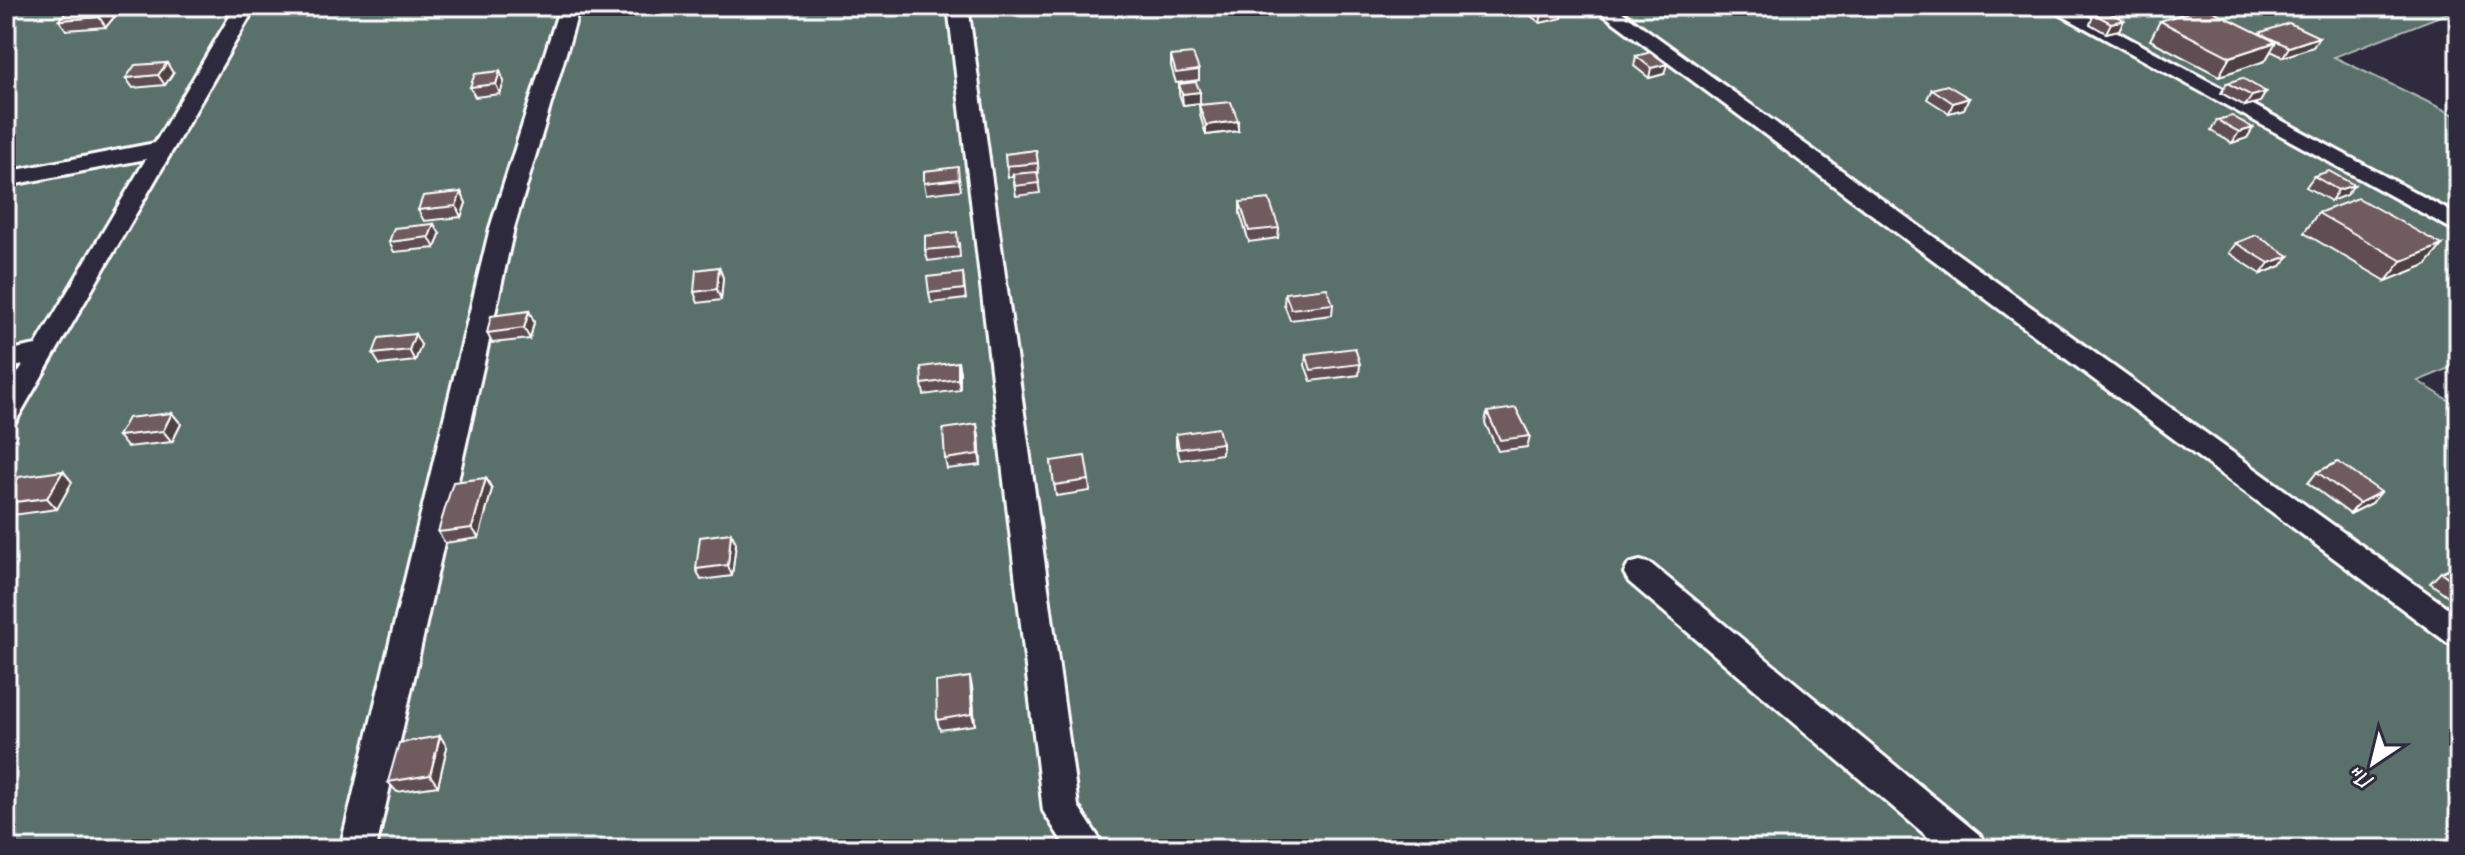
<svg xmlns="http://www.w3.org/2000/svg" width="2465" height="855" viewBox="0 0 2465 855" font-family="Caveat,sans-serif">
<rect width="100%" height="100%" fill="#2f2a3d"/>
<filter id="ink" filterUnits="userSpaceOnUse"><feTurbulence type="fractalNoise" baseFrequency=".0125" numOctaves="2"/><feDisplacementMap in="SourceGraphic" scale="16" xChannelSelector="R" yChannelSelector="G"/><feConvolveMatrix kernelMatrix="1 2 1 2 8 2 1 2 1" color-interpolation-filters="sRGB"/></filter>
<g filter="url(#ink)">
<!-- green -->
<polygon fill="#5a706a" stroke="#acb8b4" stroke-width="2" points="6,6 2447,6 2456,10 2334,57 2459,117 2459,364 2418,381 2459,407 2459,849 6,849"/>
<g fill="none" stroke-linecap="round" stroke-linejoin="round">
<!-- lane casing -->
<g stroke="#fff" stroke-width="6">
<g id="lane">
<polygon points="236,6 256,6 16,421 6,424 6,392 23,365 6,369 6,351 36,345 146,159 6,186 6,172 155,143"/>
<polygon points="560,6 580,6 514,228 376,849 340,849 490,228"/>
<polygon points="948,6 968,6 1078,806 1106,849 1067,849 1043,811"/>
<polygon points="1592,6 1614,6 2459,616 2459,647 2448,643"/>
<polygon points="2045,6 2069,6 2459,216 2459,233"/>
<polygon points="1640,561 1651,564 1982,837 1987,849 1942,849 1629,582 1624,573 1629,564"/>
</g>
</g>
<!-- lane -->
<use href="#lane" fill="#2f2a3d" fill-rule="evenodd"/>
</g>
<!-- wall -->
<g fill="#604e52" stroke="#fff" stroke-width="2">
<polygon points="1527,6 1561,6 1564,8 1562,18 1540,23 1526,12"/>
<polygon points="2094,14 2124,20 2119,30 2106,33 2090,24"/>
<polygon points="115,16 106,27 66,30 59,20"/>
<polygon points="2160,21 2259,34 2319,37 2313,47 2283,57 2271,51 2265,61 2219,76 2150,40"/>
<polygon points="1171,56 1199,70 1199,80 1176,83 1171,66"/>
<polygon points="1636,56 1664,74 1649,78 1634,66"/>
<polygon points="500,71 504,82 500,94 475,97 470,87"/>
<polygon points="173,73 165,85 133,88 126,78"/>
<polygon points="2227,83 2266,92 2260,102 2245,106 2221,93"/>
<polygon points="1179,84 1200,103 1183,105 1179,94"/>
<polygon points="1932,89 1969,98 1964,109 1949,113 1927,99"/>
<polygon points="1199,105 1238,131 1206,135 1200,115"/>
<polygon points="2217,120 2253,128 2247,138 2232,143 2211,131"/>
<polygon points="1036,150 1039,173 1037,174 1040,193 1016,196 1013,176 1008,177 1005,154"/>
<polygon points="2314,176 2354,185 2346,195 2331,201 2306,187"/>
<polygon points="959,178 961,190 926,194 924,183"/>
<polygon points="461,192 466,203 461,217 424,221 418,210"/>
<polygon points="1240,202 1279,228 1278,238 1249,242 1240,213"/>
<polygon points="2318,213 2442,245 2426,265 2386,281 2304,233"/>
<polygon points="440,234 435,248 394,252 389,242"/>
<polygon points="959,243 960,257 928,261 925,250"/>
<polygon points="2236,243 2281,266 2261,274 2229,253"/>
<polygon points="719,267 723,278 721,300 698,303 694,292"/>
<polygon points="963,273 966,299 931,303 929,293"/>
<polygon points="1285,293 1333,304 1332,315 1290,320 1284,304"/>
<polygon points="529,311 534,322 530,339 492,343 487,333"/>
<polygon points="421,345 415,361 380,365 373,354"/>
<polygon points="1306,354 1360,364 1359,375 1311,381 1305,365"/>
<polygon points="958,362 960,373 960,390 924,395 922,384"/>
<polygon points="1487,412 1530,436 1527,447 1498,451 1485,423"/>
<polygon points="181,424 172,442 127,447 118,436"/>
<polygon points="1176,434 1222,443 1222,454 1180,460 1176,445"/>
<polygon points="979,435 981,465 947,469 945,459"/>
<polygon points="1051,461 1089,480 1090,491 1056,496"/>
<polygon points="63,471 72,482 57,509 13,515 6,508 6,498"/>
<polygon points="2317,472 2372,503 2350,514 2308,483"/>
<polygon points="486,478 492,489 479,538 445,543 438,532"/>
<polygon points="731,533 736,543 732,576 701,580 696,569"/>
<polygon points="2459,564 2459,604 2430,583 2441,572"/>
<polygon points="972,687 975,725 940,730 937,720"/>
<polygon points="440,736 447,747 438,786 397,792 388,782"/>
</g>
<!-- shaded-wall -->
<g fill="#4e4042" stroke="#fff" stroke-width="2">
<polygon points="108,6 115,16 106,27 99,17"/>
<polygon points="1564,8 1562,18 1540,23 1542,14"/>
<polygon points="2124,20 2119,30 2106,33 2111,23"/>
<polygon points="2319,37 2313,47 2283,57 2289,47"/>
<polygon points="2276,42 2265,61 2219,76 2230,57"/>
<polygon points="167,63 173,73 165,85 158,75"/>
<polygon points="1667,64 1664,74 1649,78 1651,68"/>
<polygon points="500,71 504,82 500,94 496,84"/>
<polygon points="1200,92 1200,103 1183,105 1182,94"/>
<polygon points="2266,92 2260,102 2245,106 2252,96"/>
<polygon points="1969,98 1964,109 1949,113 1953,103"/>
<polygon points="1238,121 1238,131 1206,135 1206,125"/>
<polygon points="2253,128 2247,138 2232,143 2239,132"/>
<polygon points="6,142 14,152 6,161"/>
<polygon points="2354,185 2346,195 2331,201 2338,190"/>
<polygon points="461,192 466,203 461,217 456,206"/>
<polygon points="434,224 440,234 435,248 429,237"/>
<polygon points="2442,245 2426,265 2386,281 2402,261"/>
<polygon points="2289,256 2281,266 2261,274 2269,263"/>
<polygon points="719,267 723,278 721,300 717,289"/>
<polygon points="529,311 534,322 530,339 524,328"/>
<polygon points="415,334 421,345 415,361 409,350"/>
<polygon points="958,362 960,373 960,390 958,379"/>
<polygon points="172,413 181,424 172,442 163,431"/>
<polygon points="977,424 979,435 981,465 979,454"/>
<polygon points="63,471 72,482 57,509 47,498"/>
<polygon points="486,478 492,489 479,538 472,528"/>
<polygon points="2381,492 2372,503 2350,514 2359,503"/>
<polygon points="731,533 736,543 732,576 728,565"/>
<polygon points="970,677 972,687 975,725 972,714"/>
<polygon points="440,736 447,747 438,786 430,775"/>
</g>
<!-- building -->
<g fill="#705b5f" stroke="#fff" stroke-width="2">
<polygon points="108,6 99,17 59,20 69,9"/>
<polygon points="1532,6 1561,6 1564,8 1542,14"/>
<polygon points="2205,7 2276,42 2230,57 2160,21"/>
<polygon points="2107,11 2124,20 2111,23 2094,14"/>
<polygon points="2289,23 2319,37 2289,47 2259,33"/>
<polygon points="1651,52 1667,64 1651,68 1636,56"/>
<polygon points="1193,54 1199,70 1176,73 1171,56"/>
<polygon points="167,63 158,75 126,78 135,65"/>
<polygon points="500,71 496,84 470,87 475,74"/>
<polygon points="2242,78 2266,92 2252,96 2227,83"/>
<polygon points="1196,82 1200,92 1182,94 1179,84"/>
<polygon points="1947,85 1969,98 1953,103 1932,89"/>
<polygon points="1231,102 1238,121 1206,125 1199,105"/>
<polygon points="2232,116 2253,128 2239,132 2217,120"/>
<polygon points="1036,150 1038,163 1006,166 1005,154"/>
<polygon points="958,167 959,179 924,183 924,171"/>
<polygon points="2329,171 2354,185 2338,190 2314,176"/>
<polygon points="1037,172 1039,183 1015,186 1013,174"/>
<polygon points="461,192 456,206 418,210 423,196"/>
<polygon points="2358,198 2442,245 2402,261 2318,213"/>
<polygon points="1269,199 1279,228 1249,231 1240,202"/>
<polygon points="434,224 429,237 389,242 394,228"/>
<polygon points="957,232 958,247 925,250 925,236"/>
<polygon points="2256,235 2289,256 2269,263 2236,243"/>
<polygon points="719,267 717,289 694,292 696,270"/>
<polygon points="963,273 964,289 929,293 927,277"/>
<polygon points="1327,288 1333,304 1291,309 1285,293"/>
<polygon points="529,311 524,328 487,333 491,316"/>
<polygon points="415,334 409,350 373,354 379,338"/>
<polygon points="1355,348 1360,364 1311,370 1306,354"/>
<polygon points="958,362 958,379 922,384 921,367"/>
<polygon points="1516,408 1530,436 1500,440 1487,412"/>
<polygon points="172,413 163,431 118,436 128,418"/>
<polygon points="977,424 979,454 945,459 943,429"/>
<polygon points="1218,428 1222,443 1179,449 1176,434"/>
<polygon points="1085,456 1089,480 1054,485 1051,461"/>
<polygon points="2338,462 2381,492 2359,503 2317,472"/>
<polygon points="63,471 47,498 6,503 6,498 19,477"/>
<polygon points="486,478 472,528 438,532 453,482"/>
<polygon points="731,533 728,565 696,569 700,537"/>
<polygon points="2459,564 2459,586 2441,572"/>
<polygon points="970,677 972,714 937,720 936,682"/>
<polygon points="440,736 430,775 388,782 399,743"/>
</g>
</g>
<!-- margin -->
<rect width="2465" height="855" fill="none" stroke="#2f2a3d" stroke-width="32"/>
<rect x="16" y="16" width="2433" height="823" fill="none" stroke="#fff" stroke-width="3" filter="url(#ink)"/>
<!-- north arrow -->
<g transform="translate(2373 763) rotate(215)" stroke="#2f2a3d" stroke-width="6" paint-order="stroke">
<path d="M0-6L14 30L0 20L-14 30Z" fill="#ffffff"/>
<text y="-12" font-size="22" font-weight="bold" text-anchor="middle" fill="#ffffff">Пн</text>
</g>
</svg>
